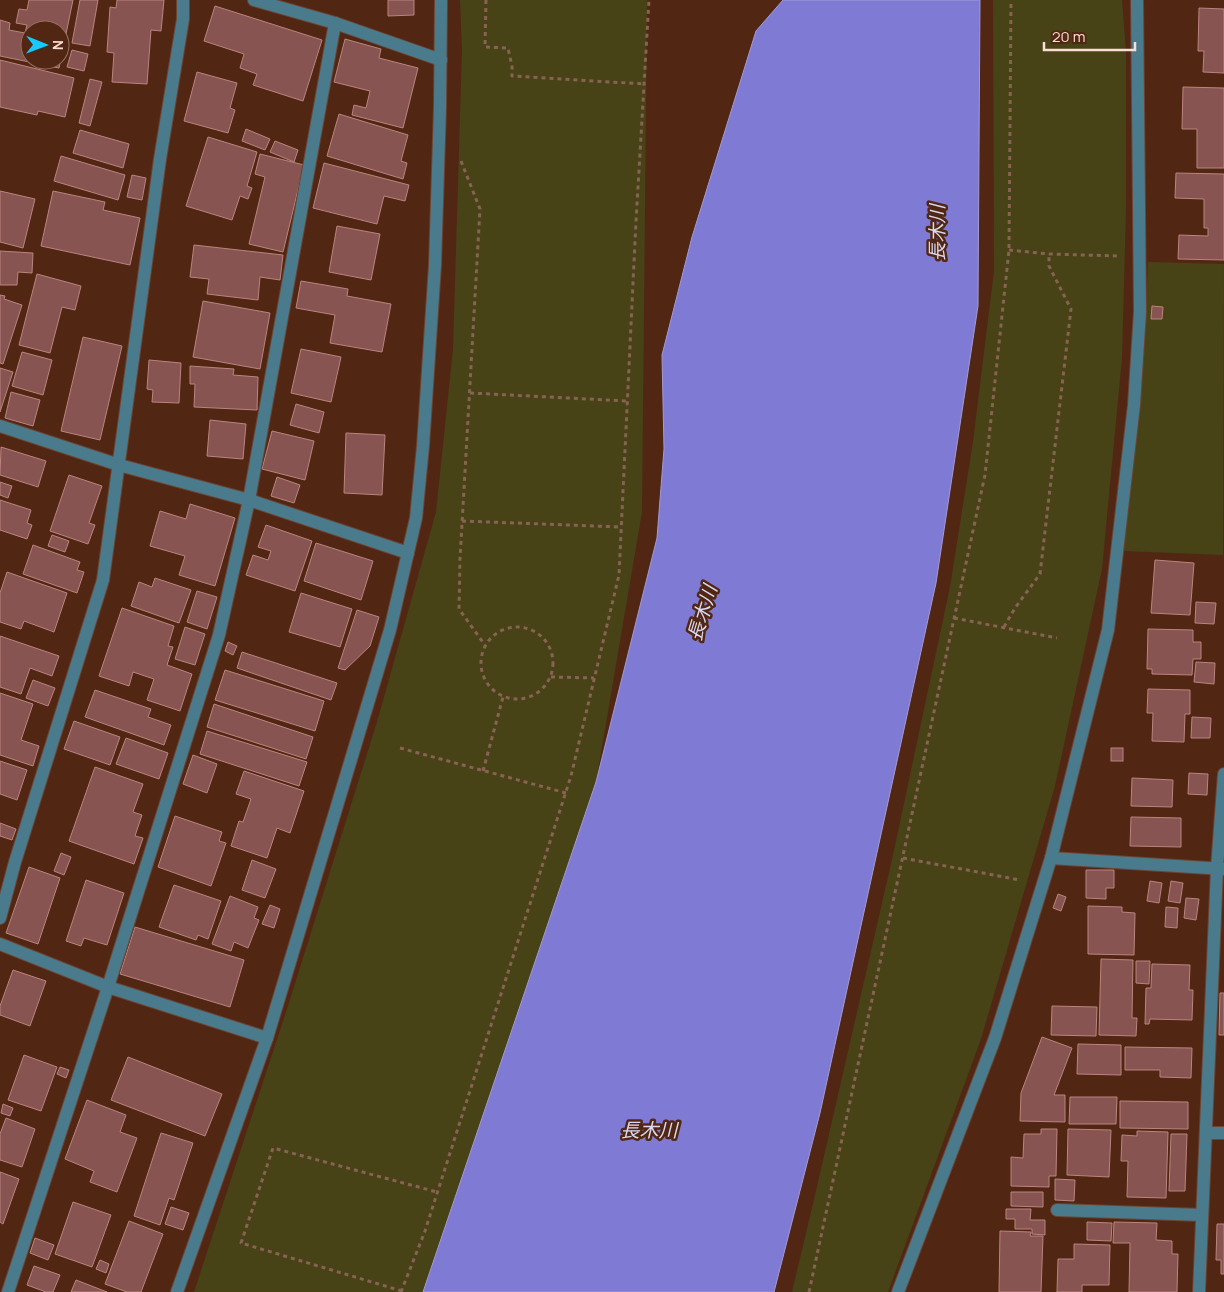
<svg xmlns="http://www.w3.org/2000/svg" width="1224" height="1292" viewBox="0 0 1224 1292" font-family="Manrope,'Noto Sans JP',sans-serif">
<rect width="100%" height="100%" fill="#512714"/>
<!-- green -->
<g fill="#474316">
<polygon points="460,0 647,0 642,512 596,782 423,1292 194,1292 287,1009 377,722 436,512 453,349 462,50"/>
<polygon points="993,0 1122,0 1126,52 1126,209 1122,358 1102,569 1055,786 981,1039 888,1292 792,1292 816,1191 893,855 950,587 973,442 994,271"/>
<polygon points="1148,262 1224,264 1223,555 1124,551 1145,337"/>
</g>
<!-- water -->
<polygon fill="#7f7bd4" stroke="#a499d4" points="783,0 980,0 978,306 936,583 820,1113 774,1292 423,1292 596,782 657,538 664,449 662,355 692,237 756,31"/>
<!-- building -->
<g fill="#875451" stroke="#bb847f" fill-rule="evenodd">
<path d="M29,0H73L59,68L0,56V20L10,23L9,30L25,33L27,25L16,23L19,9L27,10ZM30,30H60V60H30Z"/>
<polygon points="80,0 98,0 90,46 72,43"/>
<polygon points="117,0 164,0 161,31 151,30 147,84 112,82 114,53 107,52 110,7 116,8"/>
<polygon points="388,0 414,0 414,15 388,16"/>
<polygon points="215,6 322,40 303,101 253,85 257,74 240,68 244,54 204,41"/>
<polygon points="1199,8 1224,9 1224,73 1203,72 1204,51 1198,51"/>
<polygon points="345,39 381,49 379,58 418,68 403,128 352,115 354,105 366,108 370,91 334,82"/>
<polygon points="72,50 88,54 84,71 67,67"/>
<polygon points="0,60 74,78 65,117 38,111 37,115 0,107"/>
<polygon points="197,72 237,83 230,108 235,110 228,133 184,121"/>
<polygon points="90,79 102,82 90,126 79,123"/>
<polygon points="1183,87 1224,88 1224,168 1197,168 1197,129 1182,129"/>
<polygon points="339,114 408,135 401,161 407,163 403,179 327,156"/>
<polygon points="246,129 270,139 265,150 242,141"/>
<polygon points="80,130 129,144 123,168 73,153"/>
<polygon points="208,137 257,152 247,186 252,188 248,199 240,196 232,220 186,206"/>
<polygon points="275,141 298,150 294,162 270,152"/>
<polygon points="260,154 304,165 283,252 249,244 265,177 255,174"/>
<polygon points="61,156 125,175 118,200 54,181"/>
<polygon points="324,163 409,185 405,201 384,196 377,224 313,208"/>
<polygon points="1176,173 1224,174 1224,260 1178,259 1179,235 1208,236 1208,228 1204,228 1204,199 1175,198"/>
<polygon points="132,175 146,178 142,200 127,197"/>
<polygon points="0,191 35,199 23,248 0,242"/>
<polygon points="53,191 105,202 103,210 140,218 130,265 41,246"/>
<polygon points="337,226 380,234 371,280 329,272"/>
<polygon points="194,245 283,255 280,280 260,277 258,300 207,294 209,279 190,277"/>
<polygon points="0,251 33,253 32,273 18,272 17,285 0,285"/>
<polygon points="37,274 81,286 75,310 62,307 50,353 19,345"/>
<polygon points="301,281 348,289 347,296 391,304 382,352 330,343 335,315 296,308"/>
<polygon points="0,295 5,296 4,299 22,305 3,364 0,363"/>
<polygon points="203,301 270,313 260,369 193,357"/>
<polygon points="1152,306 1163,307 1162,319 1151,319"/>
<polygon points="83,337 122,346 100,440 61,431"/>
<polygon points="301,349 341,357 331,402 291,393"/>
<polygon points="22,352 52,360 43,395 12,386"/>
<polygon points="149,360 181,363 179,403 152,402 153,390 147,389"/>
<polygon points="190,366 234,369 233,375 258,377 257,410 194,407 195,384 190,384"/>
<polygon points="0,368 13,372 0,412"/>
<polygon points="11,392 40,400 33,426 5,418"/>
<polygon points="296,404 324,412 319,433 290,425"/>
<polygon points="210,420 246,424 243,459 207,456"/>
<polygon points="272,431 314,441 305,480 262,469"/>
<polygon points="346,433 385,435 382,495 344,493"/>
<polygon points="1,447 46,461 38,487 0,475"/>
<polygon points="69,475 102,486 89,523 95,525 88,544 50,531"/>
<polygon points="277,477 300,485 294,503 271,496"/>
<polygon points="0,482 12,486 8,498 0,495"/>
<polygon points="0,500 31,510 27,523 32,525 27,539 0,530"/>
<polygon points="190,504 235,518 215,586 179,575 185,556 150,546 160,511 186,519"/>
<polygon points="266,525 312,541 295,591 246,575 253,555 268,560 271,551 258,547"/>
<polygon points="52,535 69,541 65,552 48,546"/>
<polygon points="316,543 373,561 361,600 304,581"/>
<polygon points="33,545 80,562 77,570 84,572 77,593 23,574"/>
<polygon points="1155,560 1194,563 1190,615 1151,613"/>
<polygon points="7,572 67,593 54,632 24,621 21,629 0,622 0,593"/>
<polygon points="155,578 191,590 179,623 131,606 139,582 152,587"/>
<polygon points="197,591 217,597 207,629 187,622"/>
<polygon points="301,593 352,609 340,647 289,632"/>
<polygon points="1196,602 1216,603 1214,624 1195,623"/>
<polygon points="122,608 174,626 168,646 173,647 167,665 192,674 180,711 147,700 154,679 133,672 129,686 99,676"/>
<polygon points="357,610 379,617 370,646 345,670 338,668"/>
<polygon points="185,627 205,634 195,665 175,659"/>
<polygon points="1148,629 1193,630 1193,642 1201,642 1201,659 1193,659 1192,675 1152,674 1152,669 1147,669"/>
<polygon points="0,636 59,656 52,676 30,668 21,694 0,687"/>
<polygon points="228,642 237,646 233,655 225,651"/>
<polygon points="242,652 337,683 331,700 237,668"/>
<polygon points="1196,662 1215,663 1214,684 1194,682"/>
<polygon points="225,670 324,701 315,731 215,700"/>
<polygon points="33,680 55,688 48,706 26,698"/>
<polygon points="1148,689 1190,690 1190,714 1185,714 1184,742 1152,741 1153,713 1147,713"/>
<polygon points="95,690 151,709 148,717 171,725 164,745 85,717"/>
<polygon points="0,693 33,704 21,740 39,746 33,766 0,755"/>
<polygon points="214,704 313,737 306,759 207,727"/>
<polygon points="1192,717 1211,718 1210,738 1191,738"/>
<polygon points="74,721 120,737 110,765 64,749"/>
<polygon points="207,731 307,762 299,786 200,754"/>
<polygon points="126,738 168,753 159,779 116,764"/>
<rect x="1111" y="748" width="12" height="13"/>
<polygon points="193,755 217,764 207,793 183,784"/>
<polygon points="0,761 27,770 17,800 0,794"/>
<polygon points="95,767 143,784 133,812 142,815 135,836 143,838 134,864 69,841"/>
<polygon points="244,771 304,791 290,833 277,828 267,858 231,846 239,821 243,822 251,799 236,794"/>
<polygon points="1189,773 1208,774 1207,795 1188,794"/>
<polygon points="1132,778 1173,780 1172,807 1131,806"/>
<polygon points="175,816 222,832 219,841 226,843 211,886 158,867"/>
<polygon points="1131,817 1181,818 1181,847 1130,846"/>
<polygon points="0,823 16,829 12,840 0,836"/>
<polygon points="61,853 71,857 64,875 54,871"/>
<polygon points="252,860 276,869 265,898 242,890"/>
<polygon points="29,867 60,878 38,944 6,933"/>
<polygon points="1086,870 1114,870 1114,888 1106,888 1106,899 1086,898"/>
<polygon points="86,880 124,893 107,945 84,938 81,946 66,941"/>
<polygon points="1150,881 1162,883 1159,903 1147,901"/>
<polygon points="1171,881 1183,883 1180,903 1168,901"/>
<polygon points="174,885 221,901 208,939 198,935 196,940 159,927"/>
<polygon points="1058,894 1066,897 1061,911 1053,908"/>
<polygon points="230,896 258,907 254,918 259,920 248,948 234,942 231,951 212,944"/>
<polygon points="1186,898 1199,899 1196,920 1184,918"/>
<polygon points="270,905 280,909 274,928 262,924"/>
<polygon points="1088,906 1122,907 1122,912 1135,913 1134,955 1088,954"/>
<polygon points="1166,907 1178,908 1177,928 1165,927"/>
<polygon points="135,927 244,960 230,1007 120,974"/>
<polygon points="1101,959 1133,960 1132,1018 1137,1018 1136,1036 1099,1035"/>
<polygon points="1136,961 1150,961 1149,984 1136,983"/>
<polygon points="1152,964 1190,965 1189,990 1193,990 1192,1020 1150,1019 1149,1024 1145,1024 1146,988 1151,988"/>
<polygon points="13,970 46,981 30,1026 0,1015 0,1006"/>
<polygon points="1220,993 1224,993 1224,1035 1219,1035"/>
<polygon points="1052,1006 1097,1007 1096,1036 1051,1035"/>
<polygon points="1042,1037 1072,1048 1054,1095 1065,1095 1065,1122 1020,1121 1021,1093"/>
<polygon points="1078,1044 1121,1045 1121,1075 1077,1074"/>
<polygon points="1125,1047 1192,1048 1191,1078 1160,1077 1160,1070 1125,1070"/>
<polygon points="24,1055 57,1067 41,1111 8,1100"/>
<polygon points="128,1057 222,1094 205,1136 111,1100"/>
<polygon points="60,1067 69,1070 66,1078 57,1074"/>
<polygon points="1070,1097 1117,1097 1116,1124 1069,1124"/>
<polygon points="87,1100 126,1115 120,1132 137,1138 117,1192 90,1182 94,1171 65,1159"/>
<polygon points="1120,1101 1188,1102 1188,1129 1120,1128"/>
<polygon points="3,1104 13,1108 10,1116 1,1113"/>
<polygon points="6,1118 35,1129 22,1167 0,1160 0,1134"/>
<polygon points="1041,1129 1057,1129 1056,1176 1049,1176 1049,1187 1011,1186 1011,1157 1023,1158 1024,1134 1041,1134"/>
<polygon points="1068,1129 1111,1130 1109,1177 1067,1175"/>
<polygon points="1137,1131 1168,1132 1166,1198 1127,1197 1128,1161 1121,1161 1122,1135 1137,1136"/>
<polygon points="161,1133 193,1143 174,1200 169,1198 160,1225 134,1216"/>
<polygon points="1171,1134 1187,1134 1185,1191 1169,1191"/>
<polygon points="0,1172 19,1179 3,1224 0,1222"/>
<polygon points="1055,1179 1075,1180 1074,1201 1055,1200"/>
<polygon points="1011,1192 1043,1192 1043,1207 1011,1206"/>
<polygon points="73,1202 111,1215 92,1267 55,1254"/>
<polygon points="171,1207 189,1213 183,1230 165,1224"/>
<polygon points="1006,1209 1031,1209 1030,1220 1045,1220 1045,1235 1032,1234 1032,1229 1015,1229 1015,1219 1006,1219"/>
<polygon points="129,1221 163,1234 141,1292 127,1292 105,1284"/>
<polygon points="1087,1222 1112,1223 1111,1241 1087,1240"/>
<polygon points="1114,1222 1157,1223 1156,1240 1172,1241 1172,1254 1178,1254 1177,1292 1129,1292 1130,1243 1113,1243"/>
<polygon points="1217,1224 1224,1224 1224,1274 1221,1274 1221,1260 1216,1260"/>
<polygon points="1000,1231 1031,1232 1030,1236 1043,1236 1041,1292 999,1292"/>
<polygon points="35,1238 54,1245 48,1260 30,1253"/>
<polygon points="1074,1244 1110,1245 1109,1285 1082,1285 1082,1292 1057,1292 1058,1259 1074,1259"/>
<polygon points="100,1260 109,1264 106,1273 96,1269"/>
<polygon points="34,1266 60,1275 53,1292 46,1292 27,1285"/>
<polygon points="76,1280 107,1292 71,1292"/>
</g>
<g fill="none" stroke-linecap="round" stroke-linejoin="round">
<!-- minor casing -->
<g stroke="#6c4433" stroke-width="14">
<g id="minor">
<polyline points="254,0 335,23 441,60"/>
<polyline points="0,426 119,465 249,500 408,553"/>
<polyline points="1051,858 1224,869"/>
<polyline points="0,918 15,862 103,580 160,159 183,19 183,0"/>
<polyline points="0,944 108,987 267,1038"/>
<polyline points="1206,1133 1224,1133"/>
<polyline points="1057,1210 1202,1215"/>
<polyline points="8,1292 108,987 219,635 249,500 335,23"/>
<polyline points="177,1292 267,1038 390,630 416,518 423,446 435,265 440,107 441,0"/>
<polyline points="898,1292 995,1038 1051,858 1108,630 1134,405 1140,312 1137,0"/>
<polyline points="1199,1292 1217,868 1224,774"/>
</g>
</g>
<!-- path -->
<g stroke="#886252" stroke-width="3" stroke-dasharray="4 4" stroke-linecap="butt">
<polyline points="486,0 485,47 508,48 512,66 512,76 644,84"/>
<polyline points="461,161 480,209 460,559 459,609 485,645"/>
<polyline points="1009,250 1049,254 1119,256"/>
<polyline points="470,393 627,401"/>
<polyline points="462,521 621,527"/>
<polyline points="954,618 1057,638"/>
<circle cx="517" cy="663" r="36"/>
<polyline points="1004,627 1015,608 1040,574 1071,309 1049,266 1049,254"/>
<polyline points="551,677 594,678"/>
<polyline points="400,748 566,793"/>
<polyline points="483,771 503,697"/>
<polyline points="903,858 1020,880"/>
<polyline points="402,1291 241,1243 273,1148 437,1192"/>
<polyline points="401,1292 425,1231 571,776 619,575 636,221 649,0"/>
<polyline points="809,1292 985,475 1009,250 1011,0"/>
</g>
<!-- minor -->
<use href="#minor" stroke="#4a7b8d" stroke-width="12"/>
</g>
<g text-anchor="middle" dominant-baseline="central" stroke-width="5" stroke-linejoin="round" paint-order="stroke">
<!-- water labels -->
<g font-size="19" font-style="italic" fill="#d8d9f1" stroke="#512714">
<text transform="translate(937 233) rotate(-90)">長木川</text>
<text transform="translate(702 613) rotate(-73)">長木川</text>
<text x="649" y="1130">長木川</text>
</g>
</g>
<!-- north arrow -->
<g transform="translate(45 45) rotate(91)"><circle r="24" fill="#512714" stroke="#957060"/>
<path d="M0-4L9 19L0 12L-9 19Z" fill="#16cafb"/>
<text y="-8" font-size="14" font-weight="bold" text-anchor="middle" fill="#faded3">N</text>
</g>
<!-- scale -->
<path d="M1044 42v8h91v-8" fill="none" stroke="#faded3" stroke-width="2.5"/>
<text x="1052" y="42" font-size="15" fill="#faded3" stroke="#512714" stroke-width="4" paint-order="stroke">20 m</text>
</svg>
